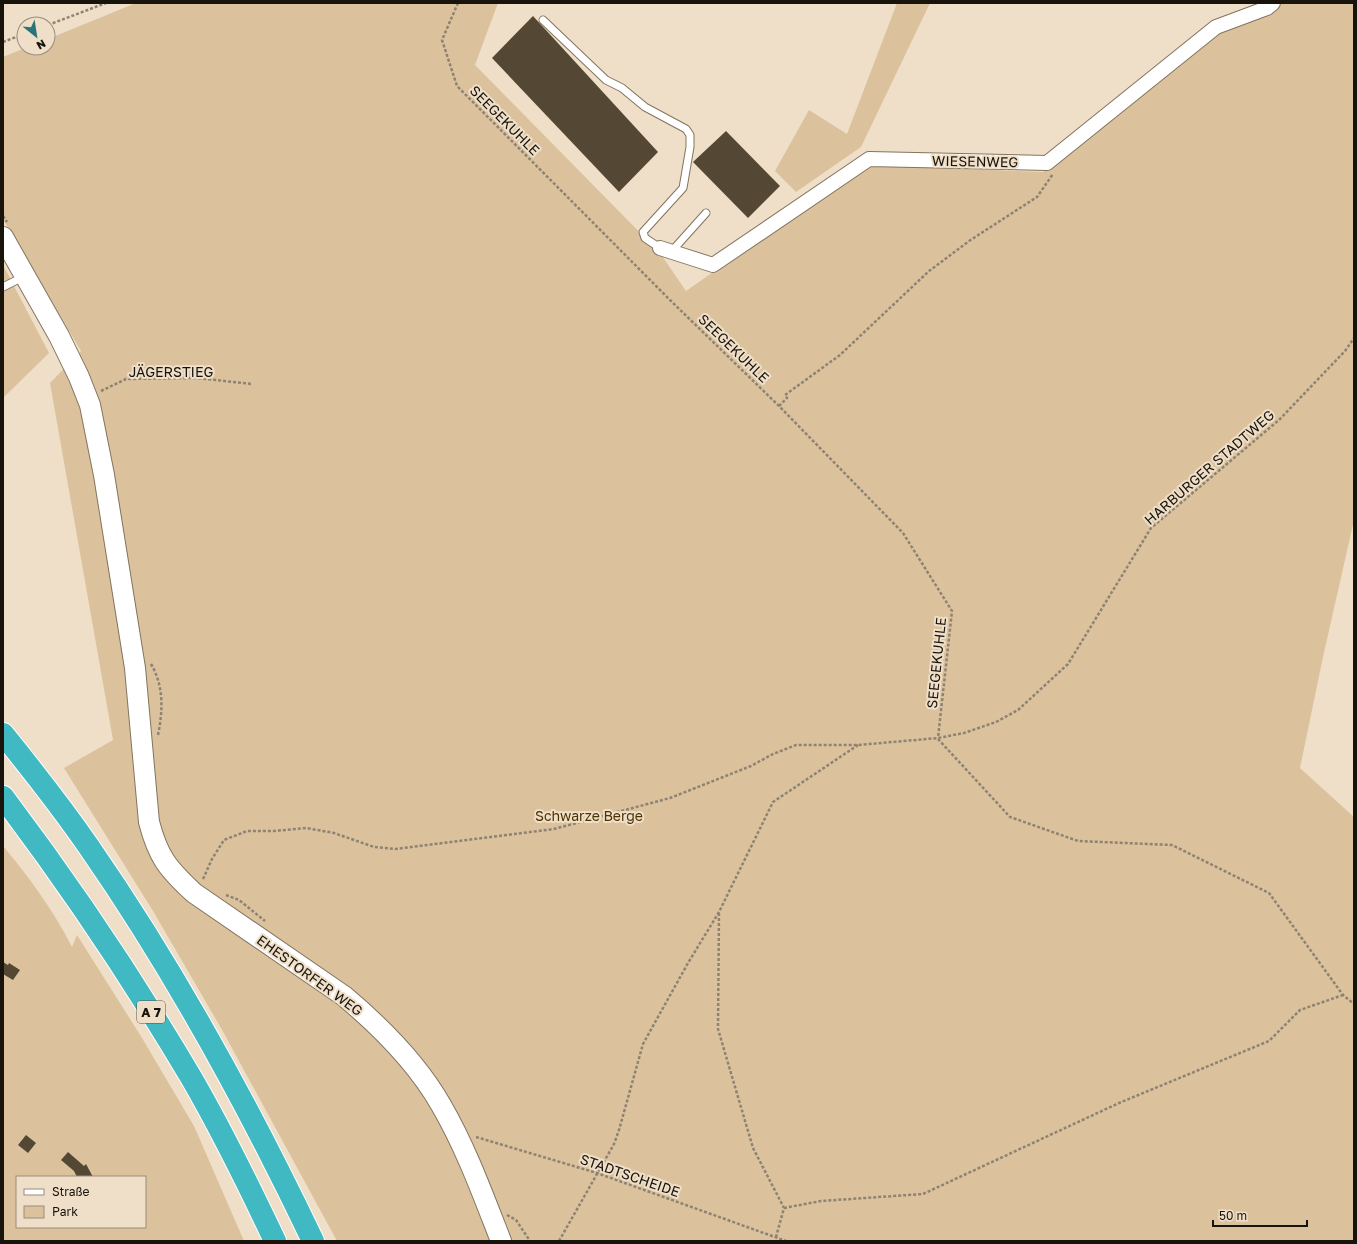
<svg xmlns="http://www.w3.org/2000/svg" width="1357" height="1244" viewBox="0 0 1357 1244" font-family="'Golos Text',sans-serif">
<rect width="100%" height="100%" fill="#efdfc8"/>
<!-- green -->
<g fill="#dbc29d" fill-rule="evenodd">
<polygon points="136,3 498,3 475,65 660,253 686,291 867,165 1043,172 1213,33 1276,3 1354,3 1354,520 1323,657 1300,768 1354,817 1354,1241 337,1241 221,1028 153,911 64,768 113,740 50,383 81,351 3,219 3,57 25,48 48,48 48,39"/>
<polygon points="897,3 930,3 861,147 796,192 775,171 809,110 847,134"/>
<polygon points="3,265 49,353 3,398"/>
<path d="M3,846C29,877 54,911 72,947L77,935L142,1038L194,1126L244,1241H3ZM17,1177H145V1227H17Z"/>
</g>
<!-- building -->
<g fill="#544834">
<polygon points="533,16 658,152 619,192 492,58"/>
<polygon points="726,131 780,186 748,218 693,162"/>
<polygon points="3,962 8,965 9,963 20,970 13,980 3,974"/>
<polygon points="26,1135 36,1143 28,1153 18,1145"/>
<polygon points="68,1152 84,1166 86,1164 93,1177 77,1177 74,1171 61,1160"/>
</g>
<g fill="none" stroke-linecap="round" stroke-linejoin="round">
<!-- service casing -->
<g stroke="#82745f" stroke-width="9">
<g id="service">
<polyline points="543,20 606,80 622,88 645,107 686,129 690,135 690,147 683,188 643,232 645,238 660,248"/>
<polyline points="671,252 706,213"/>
<polyline points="3,287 23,277"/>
</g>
</g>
<!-- minor casing -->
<g stroke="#82745f" stroke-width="16">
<polyline id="minor" points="660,248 713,265 869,159 1047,163 1216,27 1267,8 1273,3"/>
</g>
<!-- secondary casing -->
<g stroke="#82745f" stroke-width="22">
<path id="secondary" d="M3,237L59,336L79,377L90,405L104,475L135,668L149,822C158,857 168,869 194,893L344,996C381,1027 417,1063 441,1105C466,1148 483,1195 501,1241"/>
</g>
<!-- motorway casing -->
<g stroke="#fff" stroke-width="24">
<g id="motorway">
<path d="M3,734C33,771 62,808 89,847C175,971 248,1105 313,1241"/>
<path d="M3,797C71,887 134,981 192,1079C222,1131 249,1186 275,1241"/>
</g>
</g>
<!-- path -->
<g stroke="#8e8373" stroke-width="2.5" stroke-dasharray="3 2" stroke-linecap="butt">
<polyline points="458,3 442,40 457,86 671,301 779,406 903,533 952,611 938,738"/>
<polyline points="48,25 106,3"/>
<polyline points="3,42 24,34"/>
<polyline points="3,216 7,222"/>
<polyline points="101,391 126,379 197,378 252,384"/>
<polyline points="779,406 787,398 785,395 840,355 929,271 969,241 1037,197 1053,174"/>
<path d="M151,664C164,686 163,711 158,735"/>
<polyline points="938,739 1010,817 1078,841 1172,845 1269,893 1343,995 1354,1004"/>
<polyline points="203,879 212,859 224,840 247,831 274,831 306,828 334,833 374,847 395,849 554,829 670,798 751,766 773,754 796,745 858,745 938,738 964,733 996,722 1018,710 1068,664 1151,528 1279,420 1345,351 1354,338"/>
<polyline points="226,895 239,900 265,921"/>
<polyline points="719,913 718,1029 753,1148 784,1208 776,1237"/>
<polyline points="476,1137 597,1173 786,1241"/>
<polyline points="784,1208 821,1201 923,1194 1119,1103 1269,1041 1300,1010 1343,995"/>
<polyline points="507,1215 516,1220 530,1241"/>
<polyline points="559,1241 614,1144 619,1130 643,1044 688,963 719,912 773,802 858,745"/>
</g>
<!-- service -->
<use href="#service" stroke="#fff" stroke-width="7"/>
<!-- minor -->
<use href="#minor" stroke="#fff" stroke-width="14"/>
<!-- secondary -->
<use href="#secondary" stroke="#fff" stroke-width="20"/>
<!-- motorway -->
<use href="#motorway" stroke="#40b9c2" stroke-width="22"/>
</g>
<g text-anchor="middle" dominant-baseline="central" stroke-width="4" stroke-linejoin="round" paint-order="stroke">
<!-- shield labels -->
<rect fill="#efdfc8" stroke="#585044" stroke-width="1" x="137" y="1001" width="28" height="22" rx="3"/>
<g font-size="13" font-weight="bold" fill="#18130b">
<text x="151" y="1012">A 7</text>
</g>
<!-- street labels -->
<g font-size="14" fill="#18130b" stroke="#efdfc8">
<text transform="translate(505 120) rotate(45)">SEEGEKUHLE</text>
<text transform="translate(975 161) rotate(1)">WIESENWEG</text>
<text transform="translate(734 348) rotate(44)">SEEGEKUHLE</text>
<text x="171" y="371">JÄGERSTIEG</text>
<text transform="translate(1209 467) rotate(-41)">HARBURGER STADTWEG</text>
<text transform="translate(936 663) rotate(-84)">SEEGEKUHLE</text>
<text transform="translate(310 975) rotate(36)">EHESTORFER WEG</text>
<text transform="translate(630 1175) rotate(19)">STADTSCHEIDE</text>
</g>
<!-- park labels -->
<g font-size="14" fill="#4d3300" stroke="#efdfc8">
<text x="589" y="815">Schwarze Berge</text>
</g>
</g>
<!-- border -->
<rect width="1357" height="1244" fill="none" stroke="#18130b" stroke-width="8"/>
<!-- legend -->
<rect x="16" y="1176" width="130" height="52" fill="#efdfc8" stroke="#998d7c"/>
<rect x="24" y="1189" width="20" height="6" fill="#ffffff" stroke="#998d7c"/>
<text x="52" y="1196" font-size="12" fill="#18130b">Straße</text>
<rect x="24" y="1206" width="20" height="12" fill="#dbc29d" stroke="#998d7c"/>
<text x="52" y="1216" font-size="12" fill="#18130b">Park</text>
<!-- north arrow -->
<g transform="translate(36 36) rotate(150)"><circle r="19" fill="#efdfc8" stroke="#998d7c"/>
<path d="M0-3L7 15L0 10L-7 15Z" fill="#297379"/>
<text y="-6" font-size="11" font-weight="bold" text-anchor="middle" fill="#18130b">N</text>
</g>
<!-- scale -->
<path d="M1213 1220v6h94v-6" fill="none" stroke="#18130b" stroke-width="2"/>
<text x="1219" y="1220" font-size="12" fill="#18130b" stroke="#efdfc8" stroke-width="3" paint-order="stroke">50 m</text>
</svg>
